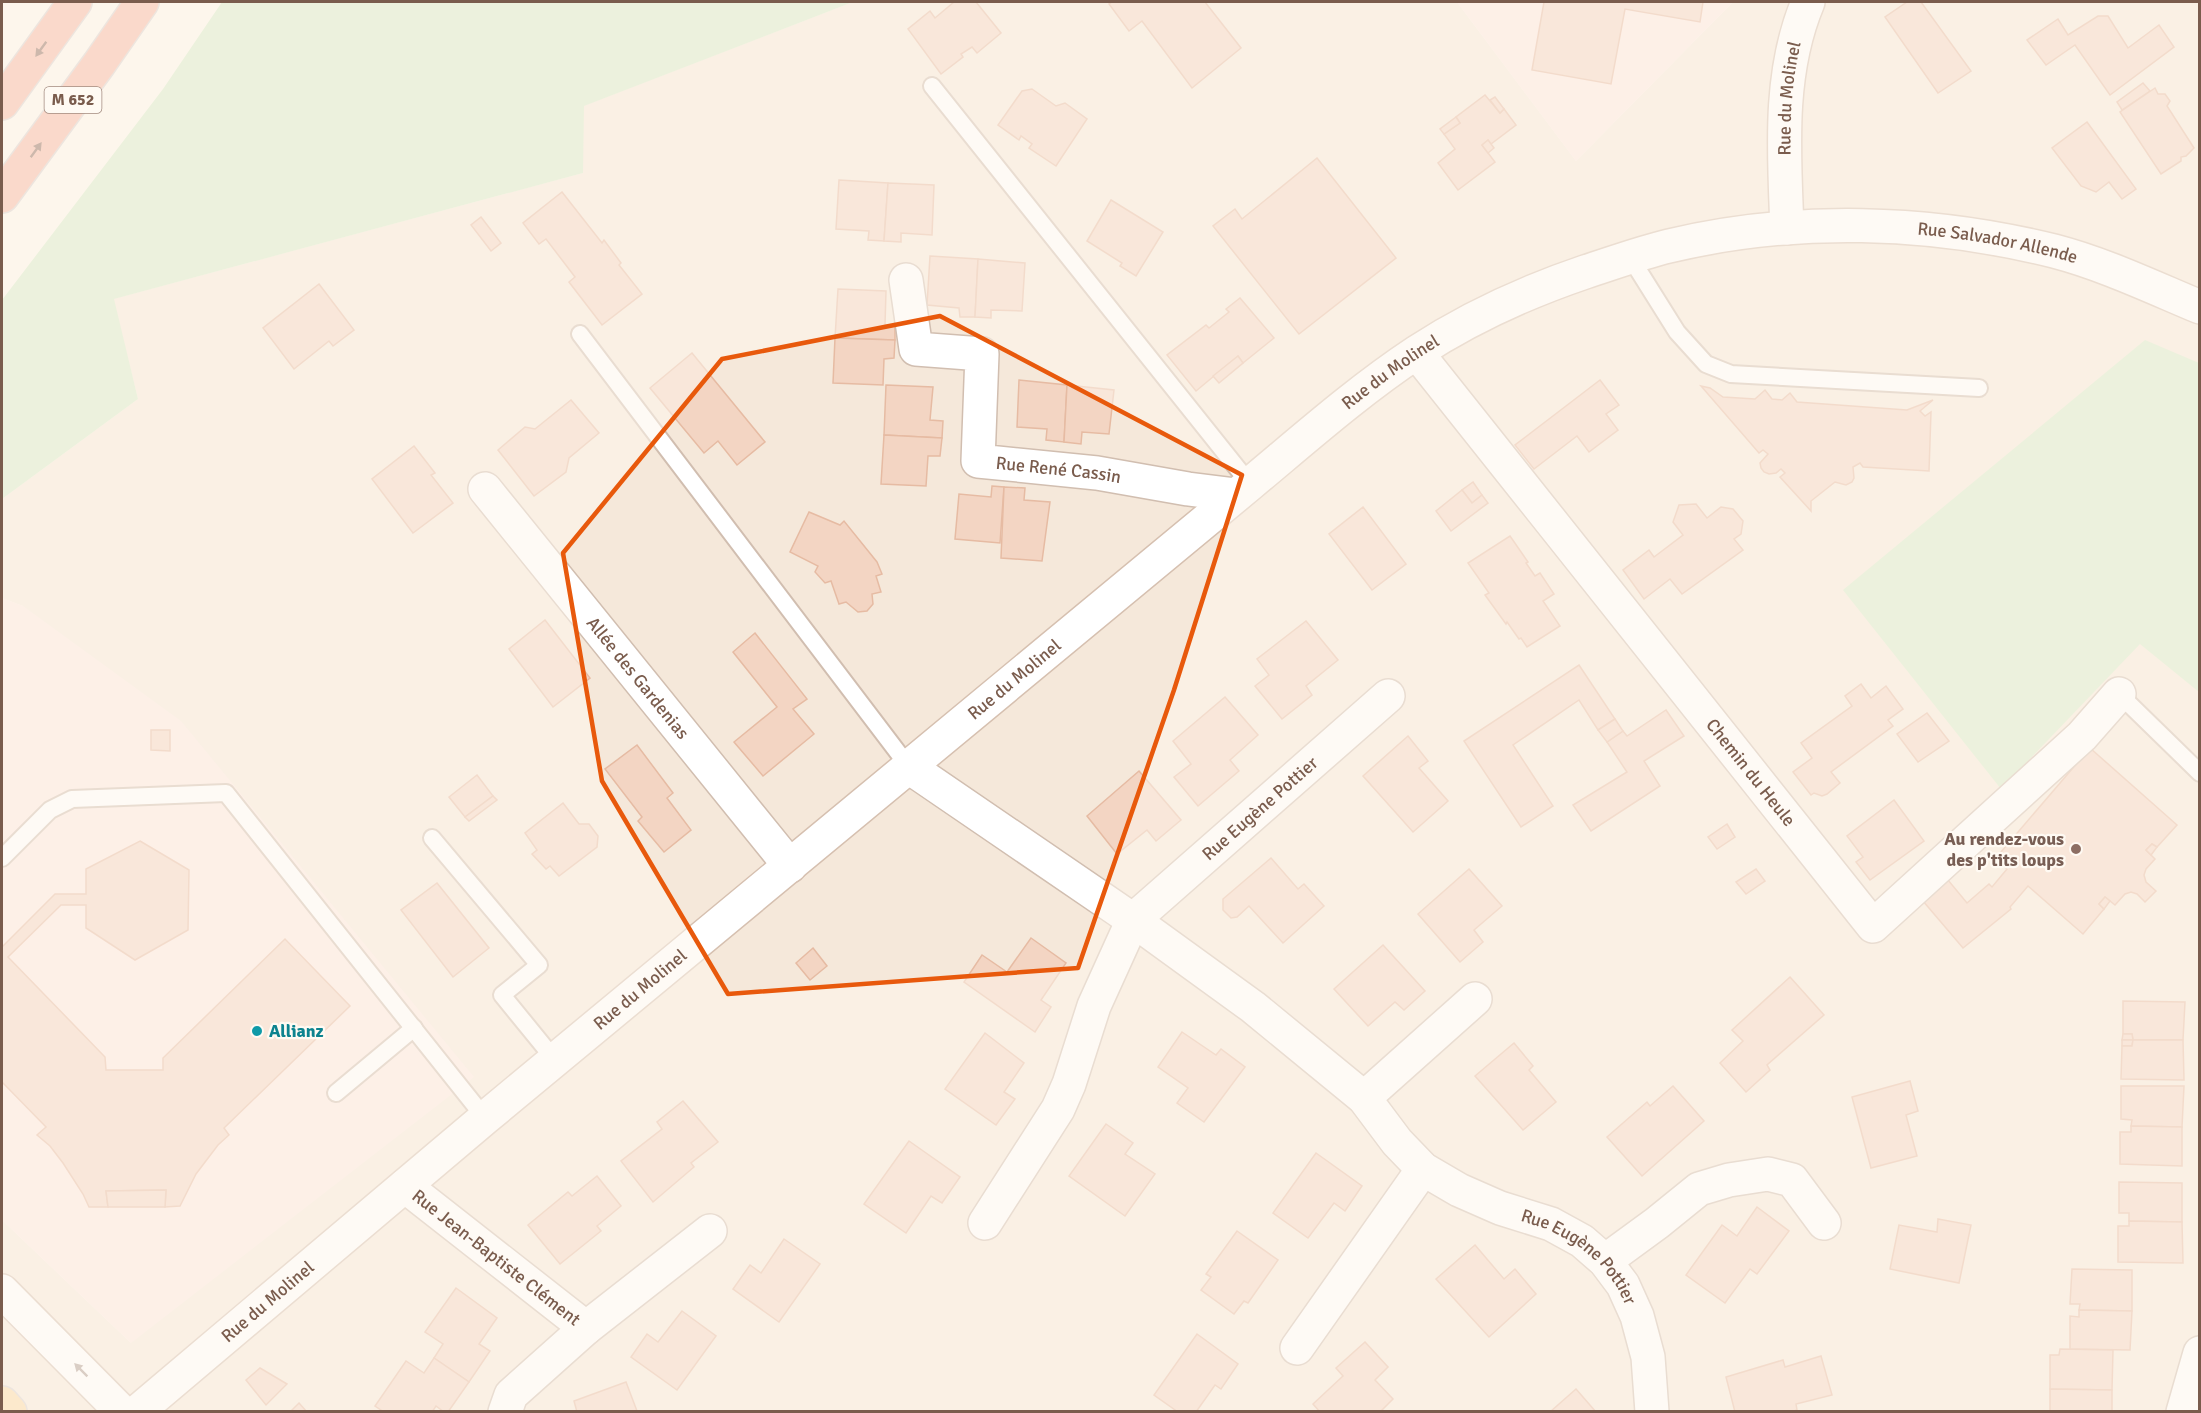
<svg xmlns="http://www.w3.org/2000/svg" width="2201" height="1413" viewBox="0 0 2201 1413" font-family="Signika,sans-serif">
<rect width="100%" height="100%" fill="#fdf6ec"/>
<!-- residential -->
<polygon fill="#f5e8da" points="853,2 1457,2 1576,161 1733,2 2199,2 2199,1411 2,1411 2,1220 131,1343 23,606 2,598 2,499 138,399 113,299 583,173 583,106"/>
<!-- commercial -->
<g fill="#fde8e0">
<polygon points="1457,2 1733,2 1576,161"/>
<polygon points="2,598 23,606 181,721 474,1077 131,1343 2,1220"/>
</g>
<!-- green -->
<g fill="#d8ecc9">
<polygon points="222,2 853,2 584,106 583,173 114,299 138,399 2,499 2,300 163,89"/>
<polygon points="2145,340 2199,363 2199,692 2140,644 2001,789 1843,590"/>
</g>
<!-- building -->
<g fill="#f3d5c3" stroke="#e6bba3" stroke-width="1.5">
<polygon points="954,2 976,2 1001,33 977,53 972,47 961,54 963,57 941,74 908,29 930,11 935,18"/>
<polygon points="1112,2 1205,2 1241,48 1192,88 1142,21 1129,31 1109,4"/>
<polygon points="1544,2 1703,2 1700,22 1625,9 1611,84 1532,70"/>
<polygon points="1907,2 1921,2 1971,71 1938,93 1885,17"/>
<polygon points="2098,16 2108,16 2128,48 2159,25 2174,47 2110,95 2075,45 2046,65 2027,40 2058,19 2068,35"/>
<polygon points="2143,83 2150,91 2122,110 2117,102"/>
<polygon points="2155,88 2158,94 2165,94 2170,101 2167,106 2194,148 2186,156 2181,157 2181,161 2161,174 2120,112"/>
<polygon points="1032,89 1056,106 1065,103 1087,119 1056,166 1029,148 1032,144 1021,136 1019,140 998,125 1022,91"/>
<polygon points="1485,95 1500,113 1504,109 1516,125 1491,144 1488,140 1482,145 1495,162 1458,190 1438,163 1455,149 1444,134 1460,123 1456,117"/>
<polygon points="1495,97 1504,109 1500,113 1490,100"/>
<polygon points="1456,117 1460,123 1444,134 1440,129"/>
<polygon points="2087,122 2136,189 2122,199 2109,182 2096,192 2081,186 2052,148"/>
<polygon points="1488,140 1494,148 1488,153 1482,145"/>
<polygon points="1317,158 1396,258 1299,334 1213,226 1235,209 1242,219"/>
<polygon points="839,180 888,183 884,241 868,240 869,231 836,229"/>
<polygon points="888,183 934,185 932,235 901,233 901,242 884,241"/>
<polygon points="562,192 602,243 604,240 621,263 619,265 642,294 602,325 569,282 575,277 546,239 539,244 523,223"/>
<polygon points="1111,200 1163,232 1136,276 1120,266 1122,263 1087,241"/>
<polygon points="481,217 501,243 491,251 471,225"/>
<polygon points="930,256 978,259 975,317 960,317 959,308 927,305"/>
<polygon points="978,259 1025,263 1022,311 991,310 991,318 975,317"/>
<polygon points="319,284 354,330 333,346 329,341 294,369 263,328"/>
<polygon points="838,289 886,291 885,325 895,325 895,340 835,338"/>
<polygon points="1240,298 1274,338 1243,363 1238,356 1196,391 1167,355 1206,325 1209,328 1229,312 1226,309"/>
<polygon points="835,338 895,340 894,358 884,359 883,385 833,383"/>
<polygon points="692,353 765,442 737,465 718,441 704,453 650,388"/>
<polygon points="1238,356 1243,363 1219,383 1213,376"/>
<polygon points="1019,380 1067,385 1064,442 1046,440 1047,429 1017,427"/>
<polygon points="1600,380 1619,405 1606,414 1618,430 1589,452 1577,436 1534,469 1515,445"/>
<polygon points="886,385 933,387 930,420 943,421 942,438 884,435"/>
<polygon points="1067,385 1114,390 1109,434 1082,432 1081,444 1064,442"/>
<polygon points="1701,386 1710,388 1723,397 1755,399 1765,390 1772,399 1782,400 1790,393 1797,402 1907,410 1933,400 1920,411 1925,416 1931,412 1929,471 1863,467 1860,463 1853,467 1854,478 1852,482 1846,485 1835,482 1811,501 1811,511 1780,477 1785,473 1781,469 1776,473 1769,474 1764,472 1761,468 1760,463 1768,454 1763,450 1759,453"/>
<polygon points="571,400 599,433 569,458 566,472 534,496 498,450 525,427 535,429"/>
<polygon points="884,435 942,438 940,456 928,456 926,486 881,484"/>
<polygon points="414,446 435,473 431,475 453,503 413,533 372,479"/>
<polygon points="1473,482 1482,495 1472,503 1462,490"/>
<polygon points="992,486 1004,487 1000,543 955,539 959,494 991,497"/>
<polygon points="1004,487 1025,488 1024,500 1050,502 1042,561 1001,558"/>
<polygon points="1462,490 1472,503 1482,495 1488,503 1451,531 1436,511"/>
<polygon points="1696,504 1707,518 1721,507 1733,509 1743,521 1741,534 1734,539 1743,550 1682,594 1670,579 1644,599 1623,570 1649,550 1654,557 1683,535 1673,522 1679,505"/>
<polygon points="1363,507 1406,564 1372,590 1329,534"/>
<polygon points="809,512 840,525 844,521 877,562 882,574 876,576 881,592 872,594 873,604 867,611 858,612 846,602 839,604 831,581 825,583 815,572 818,566 790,552"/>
<polygon points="1510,536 1528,562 1526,563 1535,576 1540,573 1554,594 1543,601 1560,626 1527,647 1521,638 1519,639 1507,622 1506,624 1485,595 1489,593 1468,563"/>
<polygon points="545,620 590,678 553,707 509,649"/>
<polygon points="1306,621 1338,660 1306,686 1312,695 1282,719 1255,686 1269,675 1257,659"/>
<polygon points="755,633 807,699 793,709 814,734 763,776 734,742 777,707 733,652"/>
<polygon points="1579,665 1615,719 1598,730 1579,700 1513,745 1553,806 1521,827 1464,741"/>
<polygon points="1861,684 1871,698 1886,686 1903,709 1888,720 1893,726 1831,772 1840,783 1827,794 1822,796 1814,793 1811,795 1793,772 1812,758 1801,743 1852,706 1845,696"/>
<polygon points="1225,697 1258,735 1230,760 1239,771 1198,806 1174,777 1191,764 1173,741"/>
<polygon points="1666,710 1684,736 1644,761 1660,786 1591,831 1573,805 1627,772 1607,742 1623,731 1627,736"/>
<polygon points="1927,713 1949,741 1918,762 1897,734"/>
<polygon points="1615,719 1623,731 1607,742 1598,730"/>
<polygon points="151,730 170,730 170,751 151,750"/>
<polygon points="1408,736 1428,761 1419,768 1448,801 1413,832 1363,776"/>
<polygon points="637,745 673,793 667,798 691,830 664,852 638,821 642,817 605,769"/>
<polygon points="2090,748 2177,825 2157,847 2152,844 2146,850 2155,859 2146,869 2144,875 2146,882 2156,891 2145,902 2137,894 2131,892 2125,894 2115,905 2105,897 2099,904 2104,909 2083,934 2028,886 2010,907 2011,909 1963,948 1923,901 1948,880 1967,903 1989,884 1992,887 2007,869 1995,859"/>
<polygon points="1139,771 1181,820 1156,841 1147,830 1117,854 1087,816"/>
<polygon points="477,775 493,796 465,817 449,797"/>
<polygon points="493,796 497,800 469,821 465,817"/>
<polygon points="1894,800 1924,841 1870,880 1856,862 1863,857 1847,836"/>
<polygon points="563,803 579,824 589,824 598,836 597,847 559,876 550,866 546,869 532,854 537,850 525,833"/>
<polygon points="1727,824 1735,837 1717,849 1708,837"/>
<polygon points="140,841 189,870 188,930 135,960 86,928 86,905 61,905 8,957 105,1057 106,1070 163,1070 163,1058 285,939 350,1006 224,1128 229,1135 218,1145 196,1174 180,1206 165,1207 166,1190 106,1191 108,1207 89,1207 83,1194 63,1163 50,1146 37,1135 46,1127 2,1082 2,947 55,894 86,894 86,869"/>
<polygon points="2152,844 2157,847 2151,855 2146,850"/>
<polygon points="1271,858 1298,889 1304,884 1324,906 1283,943 1249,906 1237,917 1231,918 1223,910 1223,899"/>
<polygon points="1469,869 1502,906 1474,930 1483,942 1460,962 1418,914"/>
<polygon points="1756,869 1765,881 1746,894 1736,882"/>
<polygon points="437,883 489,948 453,977 401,910"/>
<polygon points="2105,897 2110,901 2104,909 2099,904"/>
<polygon points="1031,938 1066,963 1041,1000 1051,1007 1035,1032 964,982 982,955 1007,972"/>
<polygon points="1383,945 1425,991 1404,1010 1395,1002 1368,1026 1334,989"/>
<polygon points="813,948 827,966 810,980 796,963"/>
<polygon points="1790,977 1824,1015 1767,1065 1770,1070 1746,1092 1720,1063 1743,1041 1732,1030"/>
<polygon points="2123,1001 2185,1002 2183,1040 2133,1040 2132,1034 2123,1034"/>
<polygon points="1182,1032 1216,1055 1221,1049 1245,1067 1204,1122 1177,1103 1188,1088 1158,1067"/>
<polygon points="985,1033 1024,1063 1004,1092 1015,1099 996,1125 945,1089"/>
<polygon points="2123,1034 2132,1034 2133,1040 2122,1040"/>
<polygon points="2122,1040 2133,1040 2132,1046 2122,1046"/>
<polygon points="2133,1040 2183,1040 2184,1080 2121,1079 2122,1046 2132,1046"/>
<polygon points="1514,1043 1533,1066 1529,1070 1556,1102 1523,1130 1475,1076"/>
<polygon points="1910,1081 1918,1111 1906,1115 1917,1156 1871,1168 1852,1097"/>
<polygon points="1673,1086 1704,1121 1642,1176 1607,1137 1647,1102 1650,1106"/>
<polygon points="2121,1086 2184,1086 2182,1127 2131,1126 2132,1120 2121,1119"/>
<polygon points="683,1101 718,1142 691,1163 694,1167 653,1202 621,1161 662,1129 657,1122"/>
<polygon points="1106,1124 1133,1143 1125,1154 1155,1174 1125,1216 1069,1176"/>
<polygon points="2131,1126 2182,1127 2182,1166 2120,1164 2120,1132 2131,1132"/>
<polygon points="909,1141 960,1177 942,1203 931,1196 906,1233 864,1204"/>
<polygon points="1316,1153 1362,1186 1345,1211 1334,1203 1308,1238 1273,1213"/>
<polygon points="597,1176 621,1206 597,1226 601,1231 560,1264 528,1225 568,1192 572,1196"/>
<polygon points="2119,1182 2182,1183 2182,1222 2129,1221 2129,1213 2119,1213"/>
<polygon points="166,1190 165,1207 108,1207 106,1191"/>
<polygon points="1757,1207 1789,1231 1757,1274 1750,1269 1725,1303 1686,1275 1722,1225 1737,1236"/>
<polygon points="1938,1219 1971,1225 1959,1283 1890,1269 1899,1225 1937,1232"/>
<polygon points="2129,1221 2182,1222 2183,1263 2118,1262 2118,1226 2129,1226"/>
<polygon points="1237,1231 1278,1260 1248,1303 1244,1301 1234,1314 1201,1290 1211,1277 1206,1274"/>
<polygon points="784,1239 820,1264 779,1322 733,1289 750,1265 761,1273"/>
<polygon points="1475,1245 1504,1279 1515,1269 1536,1294 1489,1337 1436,1279"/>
<polygon points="2072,1269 2132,1270 2132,1311 2079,1310 2080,1304 2070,1304"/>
<polygon points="456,1288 497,1318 479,1344 490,1351 469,1382 434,1358 443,1344 425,1332"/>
<polygon points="2079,1310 2132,1311 2130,1350 2070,1349 2070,1316 2079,1317"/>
<polygon points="682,1311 716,1336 677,1390 631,1357 647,1334 658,1342"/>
<polygon points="1197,1334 1238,1364 1221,1389 1215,1385 1196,1412 1178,1412 1154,1395"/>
<polygon points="1365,1342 1388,1367 1375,1380 1393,1399 1380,1412 1320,1412 1313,1404 1343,1376 1336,1368"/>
<polygon points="2060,1349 2113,1350 2112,1390 2050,1389 2050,1355 2059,1355"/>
<polygon points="1821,1356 1832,1395 1796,1404 1797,1410 1791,1412 1735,1412 1726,1377 1783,1360 1785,1367"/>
<polygon points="434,1358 469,1382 448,1412 444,1412 436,1406 432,1412 384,1412 375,1406 406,1361 424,1373"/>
<polygon points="260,1368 287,1384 266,1405 246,1380"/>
<polygon points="626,1382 637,1411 577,1412 574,1401"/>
<polygon points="1576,1389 1596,1412 1550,1412"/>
<polygon points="2050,1389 2112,1390 2112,1412 2050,1412"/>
<polygon points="299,1403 307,1412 290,1412"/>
</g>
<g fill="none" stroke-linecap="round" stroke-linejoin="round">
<!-- lane casing -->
<g stroke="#d1beb0" stroke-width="20">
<g id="lane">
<polyline points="932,86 1250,484"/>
<polyline points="1630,257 1677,332 1706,364 1731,374 1979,388"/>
<polyline points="580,334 909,767"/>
<polyline points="2119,694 2200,773"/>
<polyline points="432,838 539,965 502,995 555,1060"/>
<polyline points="2,858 50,810 72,799 226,793 485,1118"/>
<polyline points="336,1093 414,1028"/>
</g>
</g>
<!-- street casing -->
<g stroke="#d1beb0" stroke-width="36">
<g id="street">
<path id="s1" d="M906,280L916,349L982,354L978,461L1097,473L1188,489L1236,495"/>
<path id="s2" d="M1417,353L1873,926L2082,736L2119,694"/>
<path id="s3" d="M485,489L790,866"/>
<path id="s4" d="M909,767L1133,920L1253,1007L1364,1098L1397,1142L1423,1169L1459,1190L1500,1208L1551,1224L1582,1241L1605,1261L1623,1285L1637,1316L1648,1357L1652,1412"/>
<polyline points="1364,1098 1475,999"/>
<path id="s5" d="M405,1186L586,1328L511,1395L505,1412"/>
<path id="s6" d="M985,1223L1058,1109L1069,1084L1094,1006L1133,920L1388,696"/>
<polyline points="1605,1261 1657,1223 1699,1189 1729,1180 1768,1174 1792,1180 1824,1223"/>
<polyline points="586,1328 710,1231"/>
<polyline points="1297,1348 1423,1169"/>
<polyline points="2183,1412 2200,1353"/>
</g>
</g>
<!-- secondary casing -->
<g stroke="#d6c0b0" stroke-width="36">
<g id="secondary">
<path id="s7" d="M1787,228C1784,152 1778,73 1808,2"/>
<polyline points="2,1291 122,1412"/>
<path id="s8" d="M137,1412L485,1118L1250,484C1304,439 1358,391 1417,352C1469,318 1526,292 1585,272C1613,263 1640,253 1669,246C1795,216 1929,220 2054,251C2104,264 2152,287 2200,307"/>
</g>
</g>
<!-- primary casing -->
<g stroke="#dad1cd" stroke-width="36">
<polyline id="primary" points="2,1403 10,1412"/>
</g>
<!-- highway casing -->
<g stroke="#dad1cd" stroke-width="36">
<g id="highway">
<polyline points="2,103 75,2"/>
<polyline points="2,196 99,64 142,2"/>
</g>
</g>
<!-- lane -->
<use href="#lane" stroke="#fff" stroke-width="16"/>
<!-- street -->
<use href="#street" stroke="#fff" stroke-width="33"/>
<!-- secondary -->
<use href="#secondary" stroke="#fff" stroke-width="33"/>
<!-- primary -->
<use href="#primary" stroke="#fbd9a5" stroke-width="33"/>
<!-- highway -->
<use href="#highway" stroke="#f7b7a3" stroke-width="33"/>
</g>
<!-- one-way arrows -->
<defs><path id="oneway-solid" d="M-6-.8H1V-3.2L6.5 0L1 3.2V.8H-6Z" transform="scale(1.5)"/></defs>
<g fill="#936e5e">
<use href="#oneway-solid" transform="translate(41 49) rotate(126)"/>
<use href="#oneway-solid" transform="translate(36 150) rotate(-54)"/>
</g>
<use fill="#af9d94" href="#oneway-solid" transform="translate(81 1370) rotate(-135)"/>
<!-- marked area -->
<path d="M0 0H2201V1413H0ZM940,316L1242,475L1174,690L1078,968L728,994L602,781L563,553L722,359Z" fill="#fdf6ec" fill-opacity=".55" fill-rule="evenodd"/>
<path fill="none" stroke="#e8590c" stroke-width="4.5" stroke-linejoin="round" d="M940,316L1242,475L1174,690L1078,968L728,994L602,781L563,553L722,359Z"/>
<!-- markers -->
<circle fill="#8d6e63" stroke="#fffaf3" stroke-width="2" cx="2076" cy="849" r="6"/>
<circle fill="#0f9aa8" stroke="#fffaf3" stroke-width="2" cx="257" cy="1031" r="6"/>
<g text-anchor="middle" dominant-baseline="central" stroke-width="4.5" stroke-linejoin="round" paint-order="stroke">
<!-- shield labels -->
<rect fill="#fffaf3" stroke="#a28b7f" stroke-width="1.5" x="44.5" y="87" width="57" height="26" rx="4.5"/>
<g font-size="16" font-weight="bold" fill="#7a5c4d">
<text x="73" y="100">M 652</text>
</g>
<!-- street labels -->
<g font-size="18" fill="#7a5c4d" stroke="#fffaf3">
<text stroke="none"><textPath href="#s7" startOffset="130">Rue du Molinel</textPath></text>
<text stroke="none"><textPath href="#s8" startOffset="2268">Rue Salvador Allende</textPath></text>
<text stroke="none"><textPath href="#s8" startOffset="1629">Rue du Molinel</textPath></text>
<text stroke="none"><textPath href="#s1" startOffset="324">Rue René Cassin</textPath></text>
<text stroke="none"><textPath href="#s3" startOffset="243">Allée des Gardenias</textPath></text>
<text stroke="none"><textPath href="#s8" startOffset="1143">Rue du Molinel</textPath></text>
<text stroke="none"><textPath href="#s2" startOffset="536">Chemin du Heule</textPath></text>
<text stroke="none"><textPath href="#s6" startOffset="508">Rue Eugène Pottier</textPath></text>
<text stroke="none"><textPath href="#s8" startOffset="657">Rue du Molinel</textPath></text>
<text stroke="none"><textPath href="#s5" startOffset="116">Rue Jean-Baptiste Clément</textPath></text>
<text stroke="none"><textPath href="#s4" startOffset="838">Rue Eugène Pottier</textPath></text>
<text stroke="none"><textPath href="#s8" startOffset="171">Rue du Molinel</textPath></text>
</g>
<!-- education labels -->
<g font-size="18" font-weight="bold" fill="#785e54" stroke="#fffaf3" text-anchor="end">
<text x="2064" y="839">Au rendez-vous<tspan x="2064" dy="21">des p'tits loups</tspan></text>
</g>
<!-- culture labels -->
<g font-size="18" font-weight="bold" fill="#0d838f" stroke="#fffaf3" text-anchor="start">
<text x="269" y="1031">Allianz</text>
</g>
</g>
<!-- border -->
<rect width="2201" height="1413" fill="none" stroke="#7a5c4d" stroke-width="6"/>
</svg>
